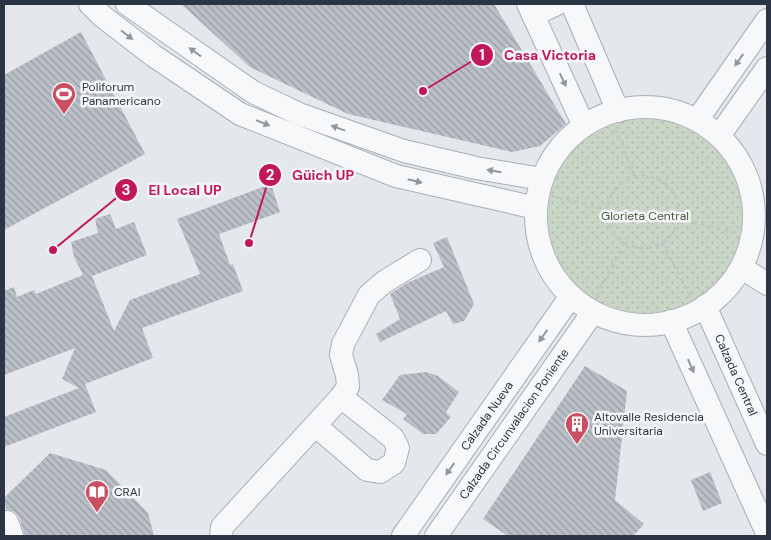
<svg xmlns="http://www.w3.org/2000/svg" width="771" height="540" viewBox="0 0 771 540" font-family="'DM Sans',sans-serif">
<defs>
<pattern id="park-dots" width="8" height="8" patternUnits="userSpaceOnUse" patternTransform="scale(1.25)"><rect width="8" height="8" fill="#c9d5c5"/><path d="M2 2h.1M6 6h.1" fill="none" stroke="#adb7aa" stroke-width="1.8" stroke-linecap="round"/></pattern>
<pattern id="building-back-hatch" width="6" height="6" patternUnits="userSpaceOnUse" patternTransform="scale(1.25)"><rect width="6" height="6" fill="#bbc0c8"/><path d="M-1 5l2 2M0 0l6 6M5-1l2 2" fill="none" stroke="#989da4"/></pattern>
</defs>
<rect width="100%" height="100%" fill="#e4e7eb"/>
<!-- park -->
<circle fill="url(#park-dots)" cx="645" cy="216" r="97"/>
<!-- building -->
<g fill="url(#building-back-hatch)">
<polygon points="181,4 494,4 566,124 540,146 512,152 348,114 250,67"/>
<polygon points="81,32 145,154 4,230 4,75"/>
<polygon points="271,184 280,212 219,234 230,265 233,264 243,291 142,328 153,358 85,384 96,412 4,447 4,417 79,388 62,379 75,348 4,375 4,291 14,287 17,297 34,290 36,294 83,275 74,257 71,242 98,233 95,219 110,214 116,229 134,222 147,255 92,276 114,331 130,300 200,274 177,219"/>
<polygon points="447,237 474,304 464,321 453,324 446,311 380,342 376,334 400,319 390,294 407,283 444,267 433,243"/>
<polygon points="585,366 627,391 615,500 644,524 633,536 508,536 483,519"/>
<polygon points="426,372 438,376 459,392 446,412 451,417 436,434 423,434 403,419 407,414 382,400 400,375"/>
<polygon points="50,453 106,470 148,513 154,536 25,536 19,517 15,512 6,509 4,498"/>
<polygon points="710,472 722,503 703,511 691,480"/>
</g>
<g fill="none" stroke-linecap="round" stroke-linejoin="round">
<!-- minor casing -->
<g stroke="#a9aeb5" stroke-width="24">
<g id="minor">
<polyline points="90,4 102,16 154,56 240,114 396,176 536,208"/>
<polyline points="127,4 253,92 299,114 404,151 476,168 542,179"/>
<polyline points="528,4 584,126"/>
<polyline points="572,4 618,111"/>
<polyline points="533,15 557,4"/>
<circle cx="645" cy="216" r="109"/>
<polyline points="697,120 767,20"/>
<polyline points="719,136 767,68"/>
<polyline points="742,268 767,284"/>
<polyline points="705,306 767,444"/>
<polyline points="671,321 767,533"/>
<polyline points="316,426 367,470 380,472 394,463 398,448 393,438 341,397"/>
<polyline points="7,522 12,536"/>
<polyline points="221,536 222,527 341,397 348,387 347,375 341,355 343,344 369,295 384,282 420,260"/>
<polyline points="403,536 571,296"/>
<polyline points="436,536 593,312"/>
</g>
</g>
<!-- path -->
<g stroke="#c2c5ca" stroke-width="3" stroke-dasharray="4 4" stroke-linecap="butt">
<polyline points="615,129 635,177"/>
<circle cx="643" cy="212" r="36"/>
<polyline points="551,196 607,209"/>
<polyline points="678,218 750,237"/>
<polyline points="662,243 690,295"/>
<polyline points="597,296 624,243"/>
</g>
<!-- minor -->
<use href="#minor" stroke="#f7f8fa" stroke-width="22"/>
</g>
<!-- one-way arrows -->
<defs><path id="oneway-solid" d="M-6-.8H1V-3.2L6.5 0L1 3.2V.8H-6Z" transform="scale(1.25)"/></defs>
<g fill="#92969e">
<use href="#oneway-solid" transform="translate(127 35) rotate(38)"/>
<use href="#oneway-solid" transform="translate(195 52) rotate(-144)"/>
<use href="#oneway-solid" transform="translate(739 60) rotate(125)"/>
<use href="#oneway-solid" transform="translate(563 80) rotate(65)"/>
<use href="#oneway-solid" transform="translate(263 123) rotate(22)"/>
<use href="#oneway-solid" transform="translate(338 128) rotate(-160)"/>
<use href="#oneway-solid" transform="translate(494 171) rotate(-170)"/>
<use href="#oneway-solid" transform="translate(415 181) rotate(14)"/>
<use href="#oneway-solid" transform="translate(543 336) rotate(125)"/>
<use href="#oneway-solid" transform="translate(691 366) rotate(66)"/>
<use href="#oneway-solid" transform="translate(450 469) rotate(125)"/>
</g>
<!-- icons -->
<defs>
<g id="stadium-pin" transform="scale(1.25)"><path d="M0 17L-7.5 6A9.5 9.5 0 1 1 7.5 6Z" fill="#ca4f62" stroke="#f4f6f8"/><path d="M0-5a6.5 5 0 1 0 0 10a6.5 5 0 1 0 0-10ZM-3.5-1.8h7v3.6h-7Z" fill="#fff"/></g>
<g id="building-pin" transform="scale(1.25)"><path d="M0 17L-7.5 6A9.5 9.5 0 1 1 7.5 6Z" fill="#ca4f62" stroke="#f4f6f8"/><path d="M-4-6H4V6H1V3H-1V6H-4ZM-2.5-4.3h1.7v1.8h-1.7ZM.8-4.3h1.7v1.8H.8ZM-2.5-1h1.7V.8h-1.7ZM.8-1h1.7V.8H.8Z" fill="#fff"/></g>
<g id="library-pin" transform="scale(1.25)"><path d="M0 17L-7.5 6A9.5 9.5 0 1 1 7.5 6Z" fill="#ca4f62" stroke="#f4f6f8"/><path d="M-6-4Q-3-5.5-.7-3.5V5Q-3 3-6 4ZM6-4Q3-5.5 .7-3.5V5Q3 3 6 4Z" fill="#fff"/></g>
</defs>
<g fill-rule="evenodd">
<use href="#stadium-pin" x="64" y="94"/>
<use href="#building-pin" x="577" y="424"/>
<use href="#library-pin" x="97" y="492"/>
</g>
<g text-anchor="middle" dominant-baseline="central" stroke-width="5" stroke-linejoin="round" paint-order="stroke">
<!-- poi labels -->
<g font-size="12" fill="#2c3543" stroke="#f4f6f8" text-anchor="start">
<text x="82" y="87">Poliforum<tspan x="82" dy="14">Panamericano</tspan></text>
<text x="594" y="417">Altovalle Residencia<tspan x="594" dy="14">Universitaria</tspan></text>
<text x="114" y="492">CRAI</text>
</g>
<!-- park labels -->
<g font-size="12" fill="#415e3a" stroke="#f4f6f8">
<text x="645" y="216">Glorieta Central</text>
</g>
<!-- street labels -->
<g font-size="12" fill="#2c3543" stroke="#f4f6f8">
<text transform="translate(736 375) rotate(66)">Calzada Central</text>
<text transform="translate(487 416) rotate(-55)">Calzada Nueva</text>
<text transform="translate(514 424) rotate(-55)">Calzada Circunvalacion Poniente</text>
</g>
</g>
<!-- callouts -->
<path fill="none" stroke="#c2185b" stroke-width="2" d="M423 91L482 55M249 243L270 175M53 250L126 190"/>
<g fill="#c2185b" stroke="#f4f6f8" stroke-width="2">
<circle cx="423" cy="91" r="5"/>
<circle cx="249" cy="243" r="5"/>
<circle cx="53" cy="250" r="5"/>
<circle cx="482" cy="55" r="12"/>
<circle cx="270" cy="175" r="12"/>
<circle cx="126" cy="190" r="12"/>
</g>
<g font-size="15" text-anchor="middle" font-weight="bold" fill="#fff">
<text x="482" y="60">1</text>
<text x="270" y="180">2</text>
<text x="126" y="195">3</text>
</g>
<g font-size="14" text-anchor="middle" font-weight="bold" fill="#c2185b" stroke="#f4f6f8" stroke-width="5" stroke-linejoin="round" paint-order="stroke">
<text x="550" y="60">Casa Victoria</text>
<text x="323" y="180">Güich UP</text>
<text x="185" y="195">El Local UP</text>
</g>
<!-- border -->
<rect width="771" height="540" fill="none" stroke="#2c3543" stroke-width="10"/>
</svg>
